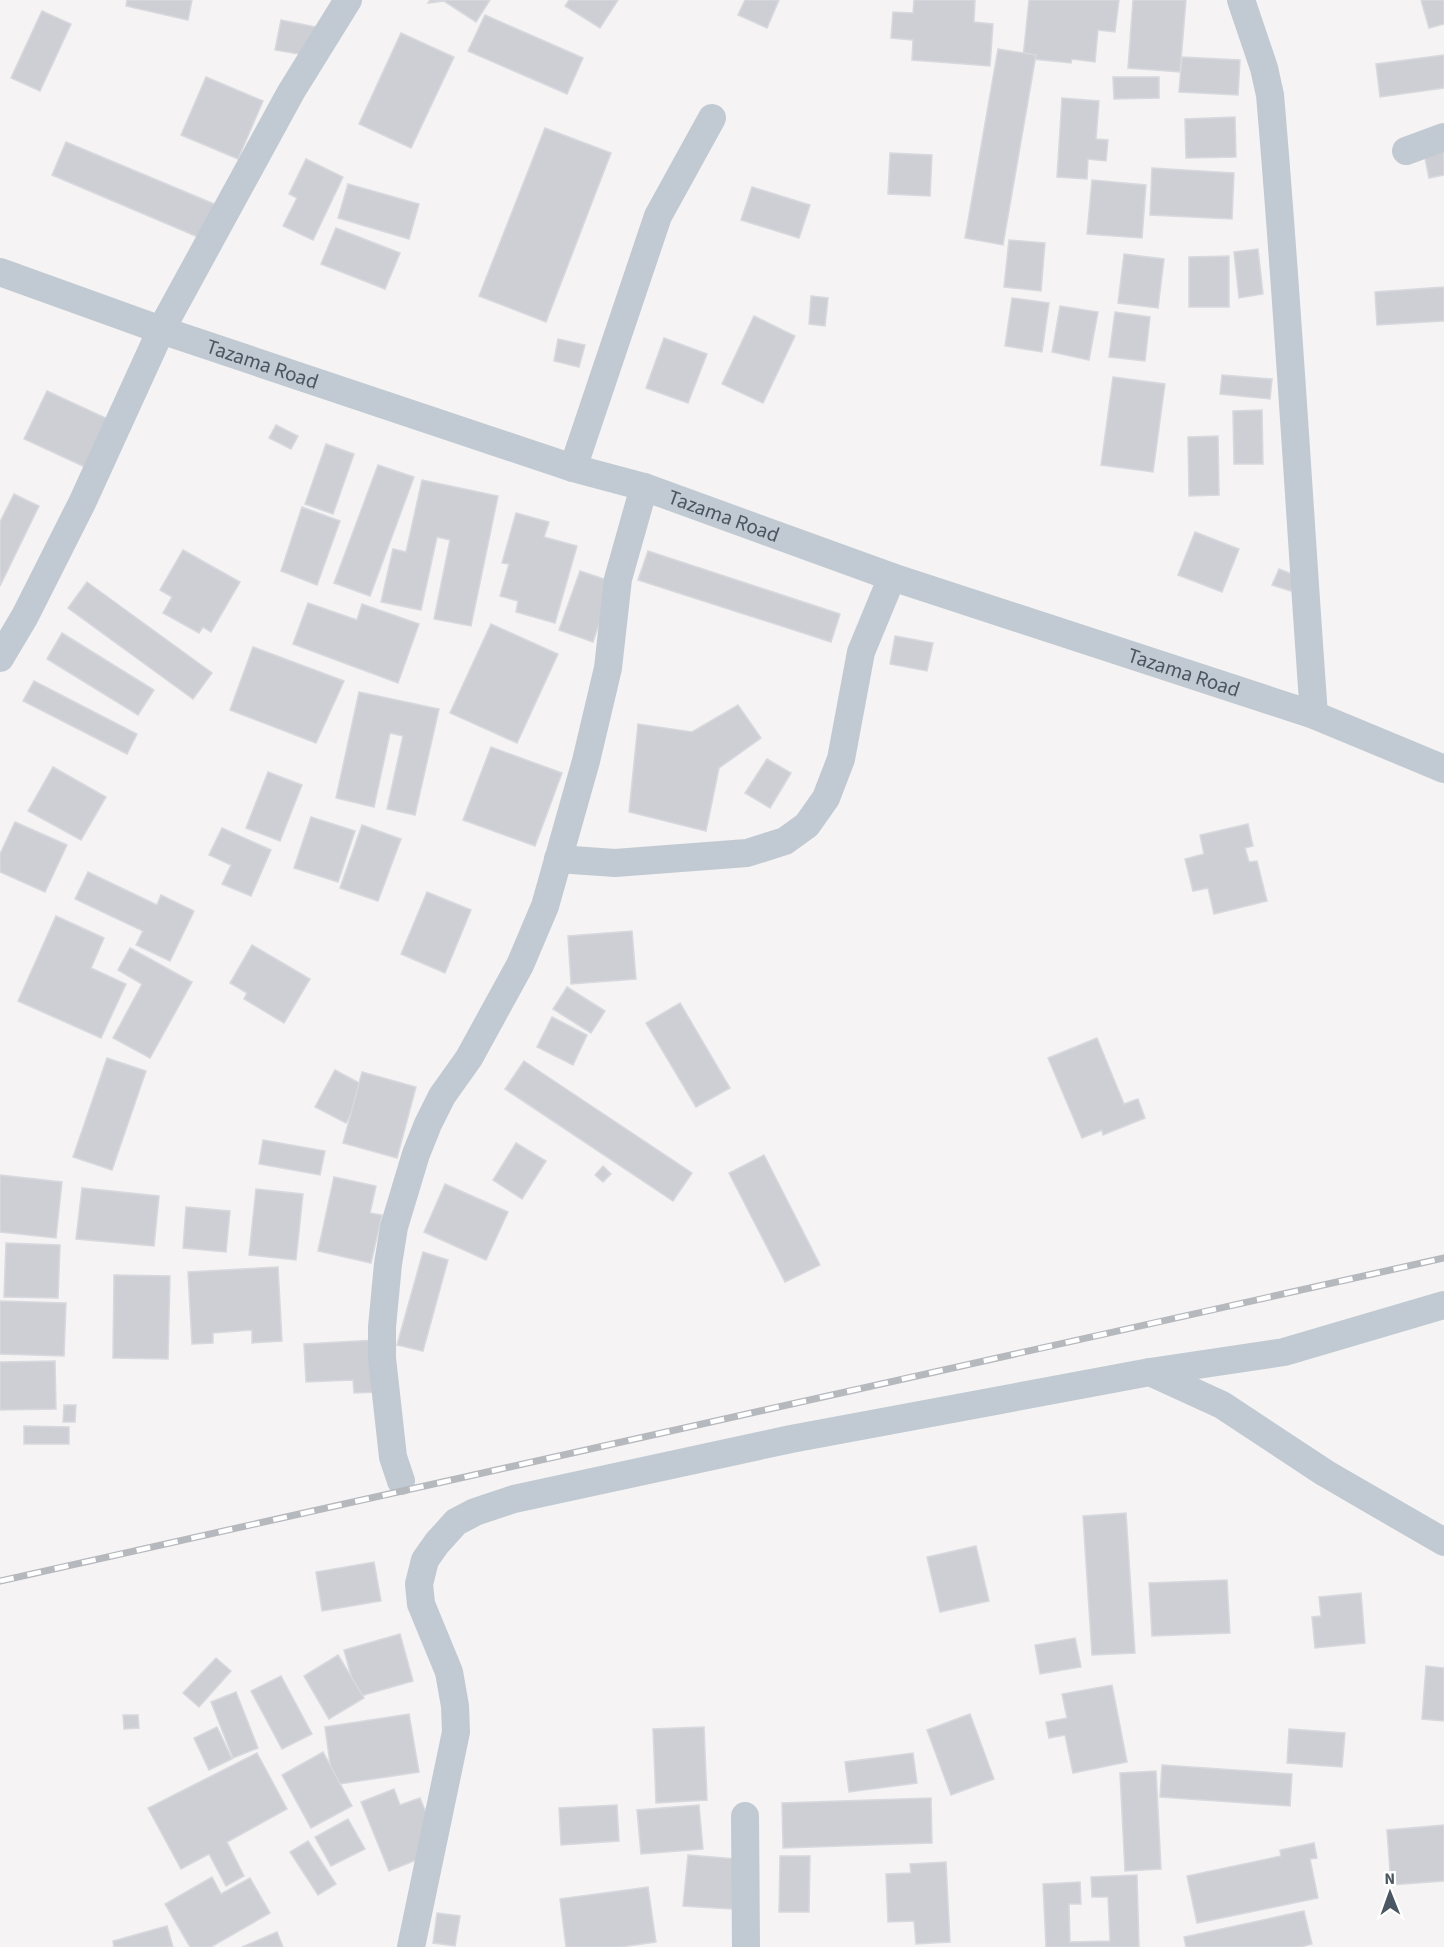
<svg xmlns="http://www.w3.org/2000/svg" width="1444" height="1947" viewBox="0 0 1444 1947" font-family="'Source Sans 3',sans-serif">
<rect width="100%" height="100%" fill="#f5f3f3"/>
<!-- building -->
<g fill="#cdcfd5" stroke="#d7d9de" stroke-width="1.5">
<polygon points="127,0 192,0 188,20 126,6"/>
<polygon points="430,0 490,0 476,22 444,1 428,3"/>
<polygon points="569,0 618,0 600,28 565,6"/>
<polygon points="745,0 779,0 767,28 738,15"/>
<polygon points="914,0 975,0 974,22 993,24 990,66 912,60 913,40 891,38 893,12 913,13"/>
<polygon points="1029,0 1119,0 1115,32 1098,30 1095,62 1072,59 1071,63 1023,58"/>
<polygon points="1133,0 1186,0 1180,72 1128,68"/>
<polygon points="1421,0 1444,0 1444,24 1429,28"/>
<polygon points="42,11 71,24 40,91 11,78"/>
<polygon points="485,15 583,58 567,94 468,51"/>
<polygon points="281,20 316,27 310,56 275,50"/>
<polygon points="401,33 454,57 411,148 359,124"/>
<polygon points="998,49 1036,55 1003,245 965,238"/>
<polygon points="1444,55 1444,88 1380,97 1376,64"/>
<polygon points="1182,57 1240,60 1238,95 1179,92"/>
<polygon points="206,77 263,101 238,159 181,135"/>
<polygon points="1113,77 1159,77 1159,98 1114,99"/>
<polygon points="1062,98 1099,101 1096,139 1108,140 1106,161 1088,159 1087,179 1057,177"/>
<polygon points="1235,117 1236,157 1186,158 1185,119"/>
<polygon points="545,128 611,153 546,322 479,296"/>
<polygon points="66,142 219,206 205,240 52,175"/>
<polygon points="1444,149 1444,175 1429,178 1424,153"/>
<polygon points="890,153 932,155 930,196 888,194"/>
<polygon points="306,159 343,177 313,240 283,226 297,198 289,194"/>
<polygon points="1152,168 1234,173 1232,219 1150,215"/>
<polygon points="1092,180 1146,185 1142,238 1087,234"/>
<polygon points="348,184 419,204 409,239 338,218"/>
<polygon points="752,187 810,205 799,238 741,220"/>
<polygon points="336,228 400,253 385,289 321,264"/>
<polygon points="1009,240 1045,243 1041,291 1004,287"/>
<polygon points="1258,249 1263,294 1239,298 1234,252"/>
<polygon points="1124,254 1164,259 1158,308 1118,303"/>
<polygon points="1229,256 1229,307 1189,307 1189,257"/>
<polygon points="1444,287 1444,321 1377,325 1375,292"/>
<polygon points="811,296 828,298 825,326 809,324"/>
<polygon points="1012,298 1049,303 1042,352 1005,346"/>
<polygon points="1060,306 1098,312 1089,360 1052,352"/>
<polygon points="1115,312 1150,317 1145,361 1109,357"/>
<polygon points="754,316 795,336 763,403 722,384"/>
<polygon points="664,338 707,354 688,403 646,388"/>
<polygon points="558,339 585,345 579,367 554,361"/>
<polygon points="1222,375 1272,379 1270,399 1220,394"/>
<polygon points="1113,377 1165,384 1153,472 1101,465"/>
<polygon points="47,391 108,419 85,467 24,439"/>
<polygon points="1262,410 1263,464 1234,464 1233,411"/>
<polygon points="276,425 298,436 291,449 269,438"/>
<polygon points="1218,436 1219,495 1189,496 1188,437"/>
<polygon points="326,444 354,454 333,514 305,504"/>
<polygon points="378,465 414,477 370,596 334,583"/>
<polygon points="422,480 498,496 471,626 434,619 450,540 437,537 421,610 381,602 393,549 406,552"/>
<polygon points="14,494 39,506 0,586 0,522"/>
<polygon points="302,507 340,521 317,585 281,571"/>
<polygon points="516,513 549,522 544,537 577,546 555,623 516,612 518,601 500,596 509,564 502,563"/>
<polygon points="1195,532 1239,549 1222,592 1178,575"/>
<polygon points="183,550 240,582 211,632 203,627 199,633 163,613 172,597 160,590"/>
<polygon points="648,551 840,614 831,642 638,580"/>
<polygon points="1279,569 1297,576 1291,591 1272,585"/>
<polygon points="580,571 613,582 593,642 559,630"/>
<polygon points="87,582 212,673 193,699 68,608"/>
<polygon points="308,603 357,620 362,604 419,624 398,683 293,644"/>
<polygon points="491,624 558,654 517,743 450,713"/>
<polygon points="62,633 154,690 138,715 47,659"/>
<polygon points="895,636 933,643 927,671 890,664"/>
<polygon points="253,647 344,681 316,743 230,710"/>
<polygon points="34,681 137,734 127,754 23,701"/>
<polygon points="359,692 439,709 415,815 387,809 403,736 390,733 374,807 336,798"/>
<polygon points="738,705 761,738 719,768 706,831 629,812 638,724 692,732"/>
<polygon points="491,747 562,773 535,846 463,820"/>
<polygon points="767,759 791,773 770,808 745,793"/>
<polygon points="53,767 106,797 81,840 28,811"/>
<polygon points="268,772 302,785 280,841 246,828"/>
<polygon points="311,817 355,831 338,882 294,868"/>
<polygon points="15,822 67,845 45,892 0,872 0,854"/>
<polygon points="1248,824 1253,846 1245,848 1249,862 1257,861 1267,901 1214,914 1208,888 1193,891 1185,859 1204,854 1200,835"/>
<polygon points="362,825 401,839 378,901 340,888"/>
<polygon points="222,828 271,850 251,896 222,884 231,865 209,855"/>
<polygon points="88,872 157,905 161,895 194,911 170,961 136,945 143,931 75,899"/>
<polygon points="427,892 471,910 445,973 401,954"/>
<polygon points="56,916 104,938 91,968 126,984 101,1038 18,1001"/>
<polygon points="632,931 636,979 571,984 568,936"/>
<polygon points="252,945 310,979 284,1023 244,999 247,993 230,983"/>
<polygon points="130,948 192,982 150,1058 113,1038 142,984 118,970"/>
<polygon points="567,987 605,1011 591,1033 553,1009"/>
<polygon points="680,1003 730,1088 696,1107 646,1023"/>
<polygon points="552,1017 587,1035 573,1065 537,1047"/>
<polygon points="1097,1038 1124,1104 1138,1099 1145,1118 1103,1135 1102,1130 1082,1138 1048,1058"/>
<polygon points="107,1058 146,1071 112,1170 73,1157"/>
<polygon points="524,1061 692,1173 673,1201 505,1089"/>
<polygon points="335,1070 365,1086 346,1123 315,1107"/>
<polygon points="362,1072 416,1087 397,1158 343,1143"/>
<polygon points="263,1140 325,1151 320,1175 259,1164"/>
<polygon points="516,1143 546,1161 522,1199 493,1180"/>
<polygon points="764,1155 820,1265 785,1282 729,1173"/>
<polygon points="603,1166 611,1174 603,1182 595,1175"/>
<polygon points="0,1175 62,1182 56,1238 0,1232"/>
<polygon points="334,1177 376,1186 370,1213 382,1215 371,1263 318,1251"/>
<polygon points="445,1184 508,1212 486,1260 424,1232"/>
<polygon points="82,1188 159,1196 154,1246 76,1239"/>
<polygon points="256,1189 303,1194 296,1260 249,1255"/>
<polygon points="186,1207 230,1211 226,1252 183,1248"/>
<polygon points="6,1243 60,1245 58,1298 4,1297"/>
<polygon points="423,1252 448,1260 423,1351 397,1345"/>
<polygon points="278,1267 282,1341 252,1343 252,1330 213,1333 213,1343 192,1344 188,1272"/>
<polygon points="114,1275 170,1276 168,1359 113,1358"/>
<polygon points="0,1301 66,1303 64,1356 0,1354"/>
<polygon points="376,1340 379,1392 354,1393 353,1380 306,1382 304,1344"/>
<polygon points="55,1361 56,1409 0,1410 0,1362"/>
<polygon points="64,1405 76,1405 75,1422 63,1422"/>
<polygon points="24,1426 69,1427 69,1444 24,1444"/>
<polygon points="1126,1513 1135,1653 1092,1655 1083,1516"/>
<polygon points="976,1546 989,1601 940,1612 927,1557"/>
<polygon points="374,1562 381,1601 322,1611 316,1572"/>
<polygon points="1227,1580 1230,1633 1152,1636 1149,1583"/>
<polygon points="1361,1593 1365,1643 1315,1648 1312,1617 1321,1616 1319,1597"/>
<polygon points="400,1634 413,1681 357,1697 344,1650"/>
<polygon points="1075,1638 1081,1667 1040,1674 1035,1645"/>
<polygon points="338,1655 364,1698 329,1719 304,1676"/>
<polygon points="216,1658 231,1671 199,1707 183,1693"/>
<polygon points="1426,1666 1444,1668 1444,1721 1422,1719"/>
<polygon points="281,1676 312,1734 282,1749 251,1691"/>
<polygon points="1112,1685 1127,1762 1073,1773 1065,1735 1049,1738 1046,1722 1067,1718 1062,1694"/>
<polygon points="236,1692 258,1748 233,1758 211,1702"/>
<polygon points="409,1714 419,1772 333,1785 325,1727"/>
<polygon points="970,1714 994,1779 951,1795 927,1730"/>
<polygon points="123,1715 138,1715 139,1728 124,1729"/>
<polygon points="217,1727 232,1759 209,1770 194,1738"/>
<polygon points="704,1727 707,1800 656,1803 653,1729"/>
<polygon points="1289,1729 1345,1733 1342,1767 1287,1763"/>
<polygon points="323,1752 352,1806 311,1828 282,1775"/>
<polygon points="257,1753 287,1809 227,1842 244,1876 226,1886 209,1854 181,1869 148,1808"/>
<polygon points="913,1753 917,1783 849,1792 845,1762"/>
<polygon points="1162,1765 1292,1774 1290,1806 1160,1797"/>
<polygon points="1156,1771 1161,1869 1125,1871 1120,1773"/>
<polygon points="394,1789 400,1805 420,1798 441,1850 389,1871 361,1802"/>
<polygon points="931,1798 932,1843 783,1848 782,1803"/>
<polygon points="617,1805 619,1841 561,1845 559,1808"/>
<polygon points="699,1805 703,1849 641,1854 637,1810"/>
<polygon points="348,1819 365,1849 331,1866 315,1837"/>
<polygon points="1444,1825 1444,1881 1391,1885 1387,1830"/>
<polygon points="308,1841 336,1884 318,1895 290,1852"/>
<polygon points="1314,1843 1317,1858 1310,1859 1318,1898 1197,1923 1187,1876 1281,1856 1280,1850"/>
<polygon points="688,1855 736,1859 732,1909 683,1906"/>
<polygon points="780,1856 810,1856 809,1912 779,1912"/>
<polygon points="946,1862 950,1942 916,1944 914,1921 888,1922 886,1874 911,1873 910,1864"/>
<polygon points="1137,1875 1139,1947 1046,1947 1043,1884 1080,1882 1081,1904 1069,1904 1070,1942 1110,1941 1108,1897 1092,1897 1091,1877"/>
<polygon points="212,1877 221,1894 250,1878 270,1913 211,1947 190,1947 165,1904"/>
<polygon points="648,1887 656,1942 620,1947 566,1947 560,1899"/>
<polygon points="1304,1911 1312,1944 1301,1947 1186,1947 1184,1937"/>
<polygon points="437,1913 460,1916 455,1946 433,1943"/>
<polygon points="167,1926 173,1947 114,1947 113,1941"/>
<polygon points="277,1932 283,1947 242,1947"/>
</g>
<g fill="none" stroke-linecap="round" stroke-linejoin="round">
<!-- street -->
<g stroke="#c1cad2" stroke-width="28">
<path d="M1241,0L1264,68L1270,95C1288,301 1299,509 1314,715"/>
<polyline points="1406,151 1444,137"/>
<path id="s1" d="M0,272L161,330L573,468L644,487L892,577L1314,715L1444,769"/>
<polyline points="573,468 658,216 712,118"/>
<polyline points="0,658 25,616 82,503 161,330 291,92 348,0"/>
<polyline points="558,859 615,863 747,853 785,841 807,825 826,798 841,759 861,652 892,577"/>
<polyline points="1150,1372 1222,1405 1325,1473 1444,1542"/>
<polyline points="401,1481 393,1457 382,1358 382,1327 388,1264 394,1227 416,1154 428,1124 442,1096 469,1058 520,965 545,906 586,761 608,668 618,579 644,487"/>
<polyline points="745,1816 746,1947"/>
<polyline points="411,1947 456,1732 455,1706 449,1672 421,1604 419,1584 425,1560 437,1543 456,1522 475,1512 514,1499 791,1439 1150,1372 1284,1352 1444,1305"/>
</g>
<!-- rail casing -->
<g stroke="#b5b8bd" stroke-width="7">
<polyline id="rail" points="0,1581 1444,1258"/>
</g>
<!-- rail -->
<use href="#rail" stroke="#fff" stroke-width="4.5" stroke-dasharray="14" stroke-linecap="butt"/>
</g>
<g text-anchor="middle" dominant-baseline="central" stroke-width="4.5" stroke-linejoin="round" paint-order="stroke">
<!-- street labels -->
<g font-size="21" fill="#4a5661" stroke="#fff">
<text stroke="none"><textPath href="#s1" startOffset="278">Tazama Road</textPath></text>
<text stroke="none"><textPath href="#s1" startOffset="764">Tazama Road</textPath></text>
<text stroke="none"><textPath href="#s1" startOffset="1250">Tazama Road</textPath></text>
</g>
</g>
<!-- north arrow -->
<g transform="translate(1390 1893) rotate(359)" stroke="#ffffff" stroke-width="4.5" paint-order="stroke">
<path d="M0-4.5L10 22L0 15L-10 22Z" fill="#4a5661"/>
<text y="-9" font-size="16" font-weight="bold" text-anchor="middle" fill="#4a5661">N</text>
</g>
</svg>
